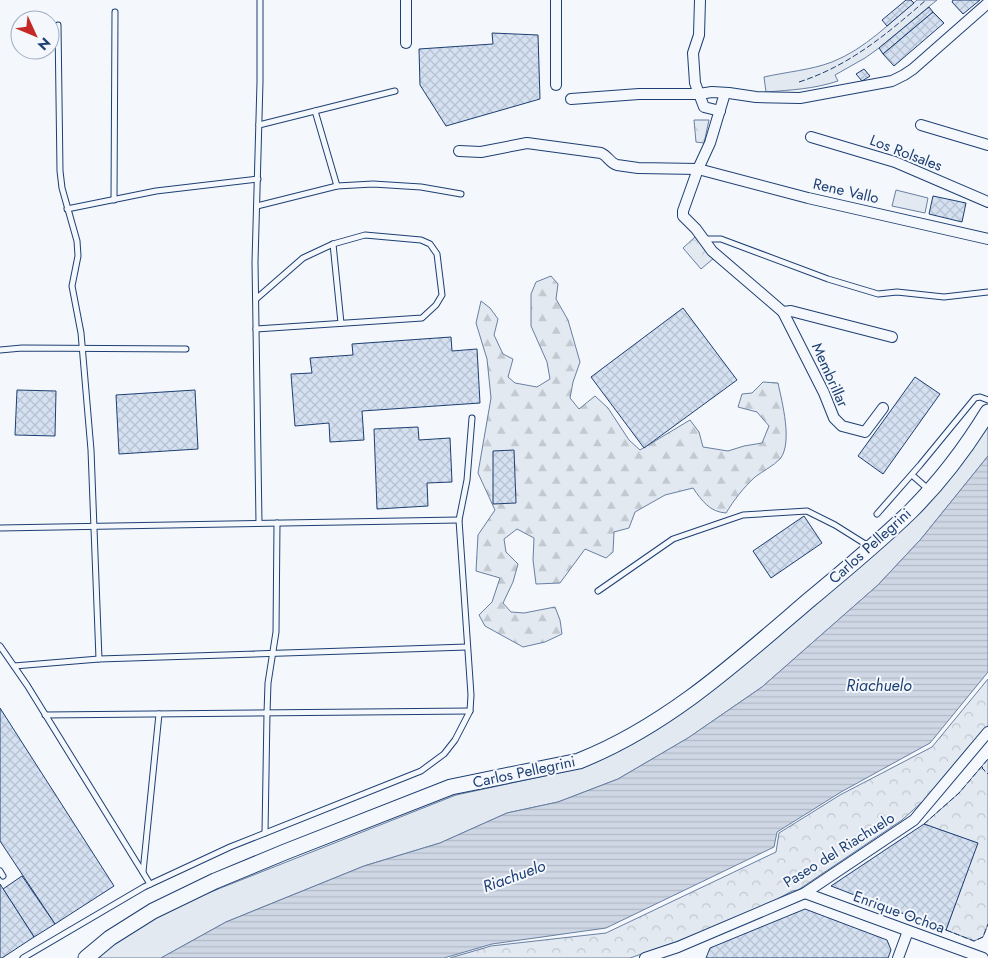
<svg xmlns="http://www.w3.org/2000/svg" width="988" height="958" viewBox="0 0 988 958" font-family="Jost,sans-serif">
<defs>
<pattern id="forest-firs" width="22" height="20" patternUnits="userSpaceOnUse" patternTransform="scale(1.25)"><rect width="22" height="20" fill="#e3e9f0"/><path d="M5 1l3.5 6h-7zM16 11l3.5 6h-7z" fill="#c2c9d1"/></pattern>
<pattern id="park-crowns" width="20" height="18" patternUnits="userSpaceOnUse" patternTransform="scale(1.25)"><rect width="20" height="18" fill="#e3e9f0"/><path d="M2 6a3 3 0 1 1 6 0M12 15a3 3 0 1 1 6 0" fill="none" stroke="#c2c9d1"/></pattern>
<pattern id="water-rules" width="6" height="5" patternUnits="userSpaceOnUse" patternTransform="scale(1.25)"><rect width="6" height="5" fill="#cfd7e4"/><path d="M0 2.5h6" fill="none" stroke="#b1bac7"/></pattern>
<pattern id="building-cross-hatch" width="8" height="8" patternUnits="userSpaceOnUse" patternTransform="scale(1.25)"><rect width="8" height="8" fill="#d5e0f0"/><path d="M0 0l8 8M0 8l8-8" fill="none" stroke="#b6c1d1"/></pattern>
</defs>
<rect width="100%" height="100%" fill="#f4f7fb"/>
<!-- grass -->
<g fill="#e3e9f0" stroke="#687fa3">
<path d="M917,0H937L879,48L865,58L835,75L838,81C814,89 791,90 766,92L764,77C786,72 811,70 832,62C865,49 891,22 917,0Z"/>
<polygon points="896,190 928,198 925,213 892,206"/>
<polygon points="988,419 988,456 921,539 878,585 762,687 688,738 618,779 558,802 507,813 440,843 364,866 226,922 161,958 97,958 116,943 165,910 456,795 581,768 664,724 890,535"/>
</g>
<!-- forest -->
<path fill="url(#forest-firs)" stroke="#687fa3" d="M551,276L558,284L556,299L568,320L580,362L573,382L570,398L579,409L595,396L608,408L629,440L640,450L690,420L699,432L703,447L728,451L744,446L762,443L769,426L757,412L738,407L742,394L752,393L763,382L778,383C782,402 793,443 780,459C773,466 763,471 755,477C743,488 734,500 726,513C710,512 702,501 693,488L665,495L635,512L629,528L614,532L613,552L606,558L585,549L560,583L536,584L533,560L534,538L517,529L504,539L506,552L518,564L513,582L503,603L511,612L524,613L555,607L560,620L562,634L545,642L523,647L485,626L479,615L492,602L500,578L476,571L478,535L495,510L478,473L491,398L487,359L476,323L481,301L490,308L498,319L494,335L503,354L513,359L508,377L515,383L537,387L550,379L547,362L531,326V294L536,282Z"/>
<!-- park -->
<g fill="url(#park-crowns)" stroke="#687fa3">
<polygon points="694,120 709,120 704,143 696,142"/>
<polygon points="695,237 714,258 701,269 683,248"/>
<polygon points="988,679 988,726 932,793 902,820 798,890 792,891 763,907 676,942 630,958 450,958 491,946 606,933 776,852 779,833 840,795 932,747"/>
<polygon points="988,759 988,924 983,937 974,941 946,930 977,843 924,824 959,793"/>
</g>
<!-- water -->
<polygon fill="url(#water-rules)" stroke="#687fa3" points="988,456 988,672 930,743 841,792 777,832 774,847 606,928 492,944 444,958 161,958 226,922 364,866 440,843 507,813 558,802 618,779 688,738 762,687 878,585 921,539"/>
<!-- building -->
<g fill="url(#building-cross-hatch)" stroke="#1d3f73">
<polygon points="906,0 911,0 914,3 887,26 882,20"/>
<polygon points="953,0 980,0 963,14 952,2"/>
<polygon points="929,7 933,12 883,54 879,48"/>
<polygon points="933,12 944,23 894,66 883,54"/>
<polygon points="492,33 538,35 540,99 446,126 420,85 419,49 493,44"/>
<polygon points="864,69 870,76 862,81 856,74"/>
<polygon points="933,196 966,203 962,222 929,214"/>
<polygon points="683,308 737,380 644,448 591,377"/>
<polygon points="451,337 452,351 477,349 480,403 362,411 364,440 330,442 329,423 295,426 291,374 312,373 310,358 353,355 352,344"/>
<polygon points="915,377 940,394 883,474 858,456"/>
<polygon points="17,390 56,391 55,436 15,435"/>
<polygon points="195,390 198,449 119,454 116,395"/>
<polygon points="418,427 419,440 450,438 452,482 427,483 428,506 377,509 374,429"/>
<polygon points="514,450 516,503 493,504 493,451"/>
<polygon points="804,516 822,543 771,578 753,551"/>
<polygon points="0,708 114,886 55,924 0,841"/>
<polygon points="924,824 978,843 946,930 831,886"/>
<polygon points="22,876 55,924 34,937 3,889"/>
<polygon points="0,884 34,937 2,958 0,958"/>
<polygon points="805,909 887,940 891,950 888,958 706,958 710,948"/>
</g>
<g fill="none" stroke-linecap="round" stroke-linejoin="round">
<!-- lane casing -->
<g stroke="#1d3f73" stroke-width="7">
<g id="lane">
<polyline points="58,25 60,171 62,188 77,241 78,256 72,286 81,333 91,450 99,659"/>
<polyline points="315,111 337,186"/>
<polyline points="259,125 395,91"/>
<polyline points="114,200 115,12"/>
<polyline points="257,206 337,186 373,184 421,187 461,194"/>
<polyline points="67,209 156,191 258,179"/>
<polyline points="704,239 721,239 828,279 878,294 897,292 944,297 988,292"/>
<polyline points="333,244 341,323"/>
<polyline points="256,299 303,258 333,244 365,235 421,240 430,244 437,254 442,295 436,305 422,318 256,329"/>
<polyline points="0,350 22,348 186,349"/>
<polyline points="912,475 928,489"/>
<polyline points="877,514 920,465 975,398 980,397 988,400"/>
<polyline points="259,523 255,262 260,82 260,0"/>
<polyline points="0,528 459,520"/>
<polyline points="598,591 673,539 743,515 807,511 835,525 870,547"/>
<polyline points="0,646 27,685 150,884"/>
<polyline points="14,666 99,659 467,647"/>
<polyline points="45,715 470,711"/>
<polyline points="265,833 267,713 268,683 276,632 277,523"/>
<polyline points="0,871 3,876"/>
<polyline points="143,872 159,714"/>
<polyline points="23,958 144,887 230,847 421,771 444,754 455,740 470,711 471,695 459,520 467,480 472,418"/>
</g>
</g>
<!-- street casing -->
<g stroke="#1d3f73" stroke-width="12">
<g id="street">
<polyline points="700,0 699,35 693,53 695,83 704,107 720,111"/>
<polyline points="406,43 406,0"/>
<polyline points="556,85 556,0"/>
<polyline points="725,93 710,143 698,169 683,211 683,216 696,229 712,251 783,312 824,393 834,418 842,426 865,432 883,408"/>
<polyline points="571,99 639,94 699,94 712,92 729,93 756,97 800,98 892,81 904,75 913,69 988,3"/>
<polyline points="921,125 988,145"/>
<polyline points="811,137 895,162 988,202"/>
<path d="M459,151L481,152L527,143L601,153C608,156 610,163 617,165L638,168L698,169L808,198L988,239"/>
<polyline points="783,312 791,311 892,337"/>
<polyline points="805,893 983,958"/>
<polyline points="645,958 678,947 805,893 914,820 988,732"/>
<polyline points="898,958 908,931"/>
</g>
</g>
<!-- secondary casing -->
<g stroke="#1d3f73" stroke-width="17">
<path id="secondary" d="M86,958L110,938L153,911L215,881L285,852L451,787L579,761C667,726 737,662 808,601C843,572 878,543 911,511C940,482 966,448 988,412"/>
</g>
<!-- lane -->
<use href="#lane" stroke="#f4f7fb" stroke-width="5"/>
<!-- street -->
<use href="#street" stroke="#f4f7fb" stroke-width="10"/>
<!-- secondary -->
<use href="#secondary" stroke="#f4f7fb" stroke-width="15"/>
<!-- fence -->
<g stroke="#1d3f73" stroke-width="1" stroke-dasharray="6 2.5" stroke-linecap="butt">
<path d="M799,82C849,66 887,34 926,0"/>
<polyline points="983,767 982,768 988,774"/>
<polyline points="924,824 959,793 988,759"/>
<polyline points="946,930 974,941 983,937 988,924"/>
</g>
</g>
<g text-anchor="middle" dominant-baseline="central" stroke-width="4" stroke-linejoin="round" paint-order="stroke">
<!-- street labels -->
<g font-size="15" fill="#1d3f73" stroke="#f4f7fb">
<text transform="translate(906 153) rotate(21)">Los Rolsales</text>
<text transform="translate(846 191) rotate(13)">Rene Vallo</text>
<text transform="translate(830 375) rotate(66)">Membrillar</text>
<text transform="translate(870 546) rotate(-42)">Carlos Pellegrini</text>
<text transform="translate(524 772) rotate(-12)">Carlos Pellegrini</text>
<text transform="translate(839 850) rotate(-32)">Paseo del Riachuelo</text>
<text transform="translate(899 912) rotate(20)">Enrique Ochoa</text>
</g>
<!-- water labels -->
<g font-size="16" font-style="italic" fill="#1d3f73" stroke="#f4f7fb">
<text x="879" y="685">Riachuelo</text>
<text transform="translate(514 876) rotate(-20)">Riachuelo</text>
</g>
</g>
<!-- north arrow -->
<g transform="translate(35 35) rotate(134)"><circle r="24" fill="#f4f7fb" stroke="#9eadc5"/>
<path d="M0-4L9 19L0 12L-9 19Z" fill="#c62828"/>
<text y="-8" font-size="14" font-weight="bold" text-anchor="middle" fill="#1d3f73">N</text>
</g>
</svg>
